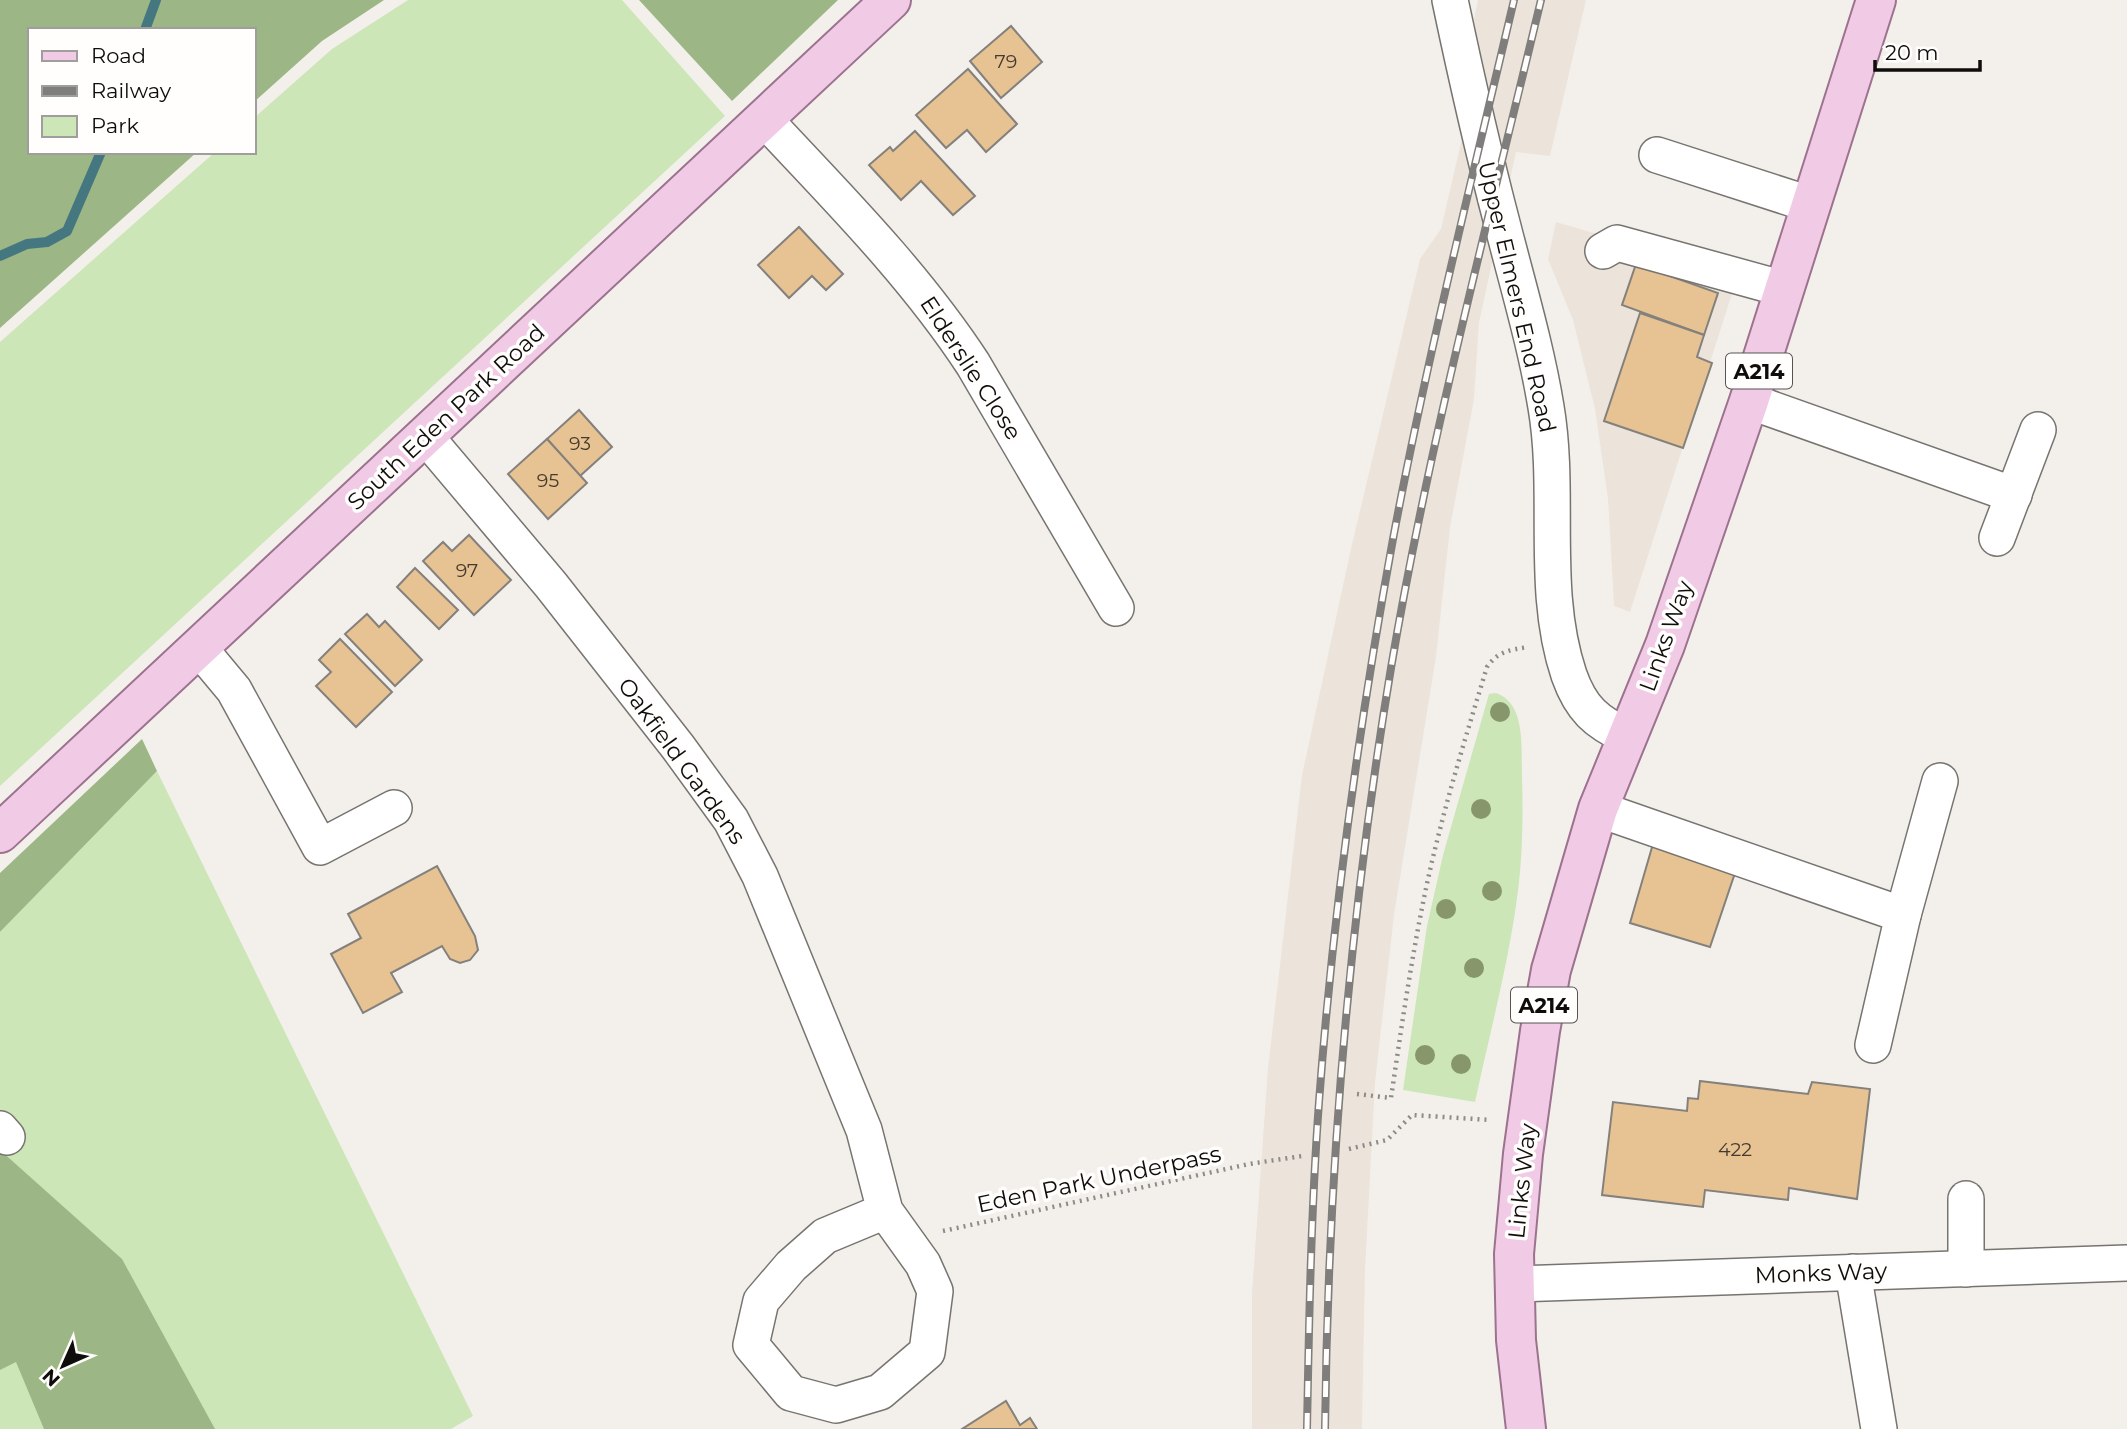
<svg xmlns="http://www.w3.org/2000/svg" width="2127" height="1429" viewBox="0 0 2127 1429" font-family="Montserrat,sans-serif">
<rect width="100%" height="100%" fill="#f3f0ec"/>
<!-- built -->
<g fill="#ece4da">
<polygon points="1478,0 1586,0 1550,156 1516,152 1479,323 1474,399 1450,528 1436,657 1394,915 1375,1083 1365,1271 1362,1429 1252,1429 1252,1292 1268,1068 1302,775 1352,544 1420,259 1441,229 1479,65 1474,19"/>
<polygon points="1556,222 1738,275 1630,612 1614,606 1608,499 1595,409 1573,320 1548,259"/>
</g>
<!-- green -->
<g fill="#cce6b7">
<polygon points="408,0 622,0 725,116 0,786 0,342 215,152 254,152 254,118 332,49"/>
<path d="M1496,693C1526,703 1521,747 1522,773C1523,813 1523,852 1518,891C1509,962 1490,1032 1475,1102L1403,1090L1427,926L1443,855L1489,694Z"/>
<polygon points="157,771 473,1416 451,1429 0,1429 0,932"/>
</g>
<!-- forest -->
<g fill="#9cb785">
<polygon points="0,0 384,0 322,41 254,102 254,30 30,30 30,152 197,152 0,328"/>
<polygon points="639,0 838,0 732,101"/>
<polygon points="142,739 157,771 0,932 0,873"/>
<polygon points="0,1150 122,1259 215,1429 44,1429 16,1362 0,1370"/>
</g>
<g fill="none" stroke-linecap="round" stroke-linejoin="round">
<!-- stream -->
<g stroke="#447780" stroke-width="10">
<polyline points="145,30 156,0"/>
<polyline points="0,256 27,244 47,242 67,231 101,152"/>
</g>
</g>
<!-- building -->
<g fill="#e7c292" stroke="#84817d" stroke-width="2">
<polygon points="1011,26 1042,62 1001,98 970,61"/>
<polygon points="968,69 1017,124 986,152 967,130 946,148 916,115"/>
<polygon points="915,131 975,196 953,215 921,181 901,200 869,165 890,147 893,151"/>
<polygon points="799,227 843,274 826,290 812,276 789,298 758,265"/>
<polygon points="1636,264 1718,293 1704,335 1622,305"/>
<polygon points="1640,313 1704,335 1697,357 1712,363 1683,448 1604,421"/>
<polygon points="579,410 612,447 580,476 547,439"/>
<polygon points="547,439 587,483 548,519 508,474"/>
<polygon points="469,535 511,580 474,615 423,561 443,542 452,551"/>
<polygon points="415,568 458,610 439,629 397,587"/>
<polygon points="367,614 379,627 385,621 422,660 395,686 345,634"/>
<polygon points="340,639 392,692 356,727 316,686 331,672 319,660"/>
<polygon points="1657,830 1738,864 1710,947 1630,923"/>
<polygon points="437,866 475,936 478,950 470,960 460,963 450,959 442,946 391,973 402,992 363,1013 331,954 361,938 348,914"/>
<polygon points="1700,1081 1808,1094 1812,1082 1870,1089 1857,1199 1789,1188 1788,1200 1705,1190 1703,1207 1602,1195 1613,1102 1687,1111 1688,1098 1698,1099"/>
<polygon points="1006,1401 1020,1425 1030,1418 1037,1429 962,1429"/>
</g>
<g fill="none" stroke-linecap="round" stroke-linejoin="round">
<!-- minor casing -->
<g stroke="#777470" stroke-width="38">
<g id="minor">
<path d="M1450,0C1466,76 1483,151 1503,227C1518,286 1536,346 1546,407C1561,495 1540,589 1569,675C1581,709 1596,722 1628,737"/>
<path d="M765,120C838,198 914,274 973,364L1116,608"/>
<polyline points="1657,155 1812,205"/>
<polyline points="1603,251 1617,243 1784,289"/>
<polyline points="1749,401 2014,495"/>
<polyline points="426,437 551,585 678,747 731,820 760,876 864,1130 885,1211 923,1264 935,1291 927,1352 880,1392 836,1405 791,1393 751,1345 761,1301 791,1266 825,1236 885,1211"/>
<polyline points="1997,538 2038,430"/>
<polyline points="199,648 234,690 320,847 394,808"/>
<polyline points="1598,809 1903,915 1873,1045"/>
<polyline points="1903,915 1940,781"/>
<polyline points="0,1129 7,1137"/>
<polyline points="1966,1199 1966,1269"/>
<polyline points="1853,1272 1879,1429"/>
<polyline points="1514,1284 2127,1263"/>
</g>
</g>
<!-- major casing -->
<g stroke="#9c728e" stroke-width="42">
<g id="major">
<polyline points="0,833 891,0"/>
<polyline points="1526,1429 1516,1340 1514,1254 1523,1154 1540,1031 1551,970 1598,809 1665,645 1749,401 1876,0"/>
</g>
</g>
<!-- path -->
<g stroke="#8d8b89" stroke-width="4.5" stroke-dasharray="2 5" stroke-linecap="butt">
<path d="M1357,1094L1391,1098C1401,1030 1411,961 1425,893C1441,817 1464,742 1487,667C1498,651 1510,650 1528,647"/>
<polyline points="1349,1149 1387,1140 1412,1115 1491,1120"/>
<polyline points="943,1231 1249,1164 1302,1156"/>
</g>
<!-- minor -->
<use href="#minor" stroke="#fff" stroke-width="35"/>
<!-- major -->
<use href="#major" stroke="#f1cbe5" stroke-width="38"/>
<!-- rail casing -->
<g stroke="#807e7c" stroke-width="8">
<g id="rail">
<path d="M1307,1429C1309,1320 1311,1211 1319,1102C1333,914 1359,725 1393,539C1427,358 1472,179 1514,0"/>
<path d="M1325,1429C1328,1173 1349,920 1391,668C1429,443 1488,222 1541,0"/>
</g>
</g>
<!-- rail -->
<use href="#rail" stroke="#fffefc" stroke-width="5" stroke-dasharray="16" stroke-linecap="butt"/>
</g>
<!-- trees -->
<g fill="#87976b">
<circle cx="1500" cy="712" r="10"/>
<circle cx="1481" cy="809" r="10"/>
<circle cx="1492" cy="891" r="10"/>
<circle cx="1446" cy="909" r="10"/>
<circle cx="1474" cy="968" r="10"/>
<circle cx="1425" cy="1055" r="10"/>
<circle cx="1461" cy="1064" r="10"/>
</g>
<g text-anchor="middle" dominant-baseline="central" stroke-width="7" stroke-linejoin="round" paint-order="stroke">
<!-- number labels -->
<g font-size="19" fill="#443a2e">
<text x="1006" y="61">79</text>
<text x="580" y="443">93</text>
<text x="548" y="480">95</text>
<text x="467" y="570">97</text>
<text x="1735" y="1149">422</text>
</g>
<!-- shield labels -->
<g fill="#fffefc" stroke="#565554" stroke-width="2">
<rect x="1726" y="353.5" width="66" height="35" rx="5"/>
<rect x="1511" y="987.5" width="66" height="35" rx="5"/>
</g>
<g font-size="21" font-weight="bold" fill="#0e0d0c">
<text x="1759" y="371">A214</text>
<text x="1544" y="1005">A214</text>
</g>
<!-- street labels -->
<g font-size="23" fill="#0e0d0c" stroke="#fffefc">
<text transform="translate(1517 297) rotate(77)">Upper Elmers End Road</text>
<text transform="translate(971 368) rotate(57)">Elderslie Close</text>
<text transform="translate(446 417) rotate(-43)">South Eden Park Road</text>
<text transform="translate(1666 636) rotate(-70)">Links Way</text>
<text transform="translate(682 761) rotate(54)">Oakfield Gardens</text>
<text transform="translate(1099 1179) rotate(-12)">Eden Park Underpass</text>
<text transform="translate(1522 1181) rotate(-84)">Links Way</text>
<text transform="translate(1821 1273) rotate(-2)">Monks Way</text>
</g>
</g>
<!-- legend -->
<rect x="28" y="28" width="228" height="126" fill="#fffefc" stroke="#9f9e9c" stroke-width="2"/>
<rect x="42" y="51" width="35" height="10" fill="#f1cbe5" stroke="#9f9e9c" stroke-width="2"/>
<text x="91" y="63" font-size="21" fill="#0e0d0c">Road</text>
<rect x="42" y="86" width="35" height="10" fill="#807e7c" stroke="#9f9e9c" stroke-width="2"/>
<text x="91" y="98" font-size="21" fill="#0e0d0c">Railway</text>
<rect x="42" y="116" width="35" height="21" fill="#cce6b7" stroke="#9f9e9c" stroke-width="2"/>
<text x="91" y="133" font-size="21" fill="#0e0d0c">Park</text>
<!-- north arrow -->
<g transform="translate(63 1366) rotate(225)" stroke="#fffefc" stroke-width="5" paint-order="stroke">
<path d="M0-5L12 26L0 18L-12 26Z" fill="#0e0d0c"/>
<text y="-10" font-size="19" font-weight="bold" text-anchor="middle" fill="#0e0d0c">N</text>
</g>
<!-- scale -->
<path d="M1875 60v10h105v-10" fill="none" stroke="#0e0d0c" stroke-width="3.5"/>
<text x="1885" y="60" font-size="21" fill="#0e0d0c" stroke="#fffefc" stroke-width="5" paint-order="stroke">20 m</text>
</svg>
